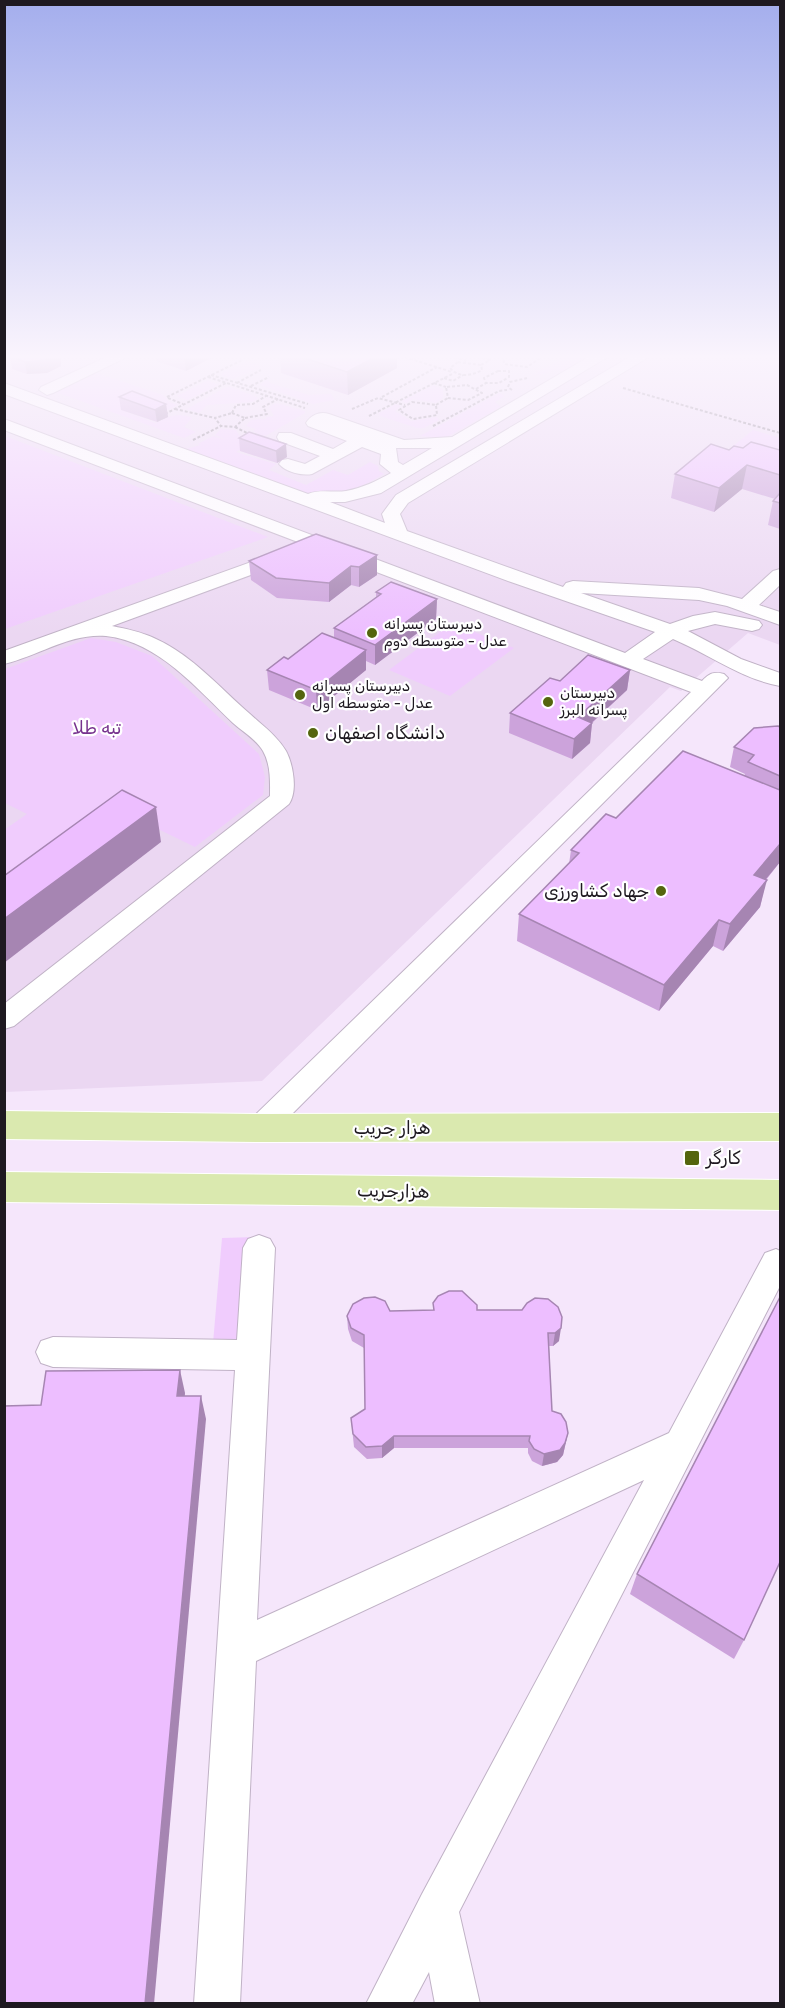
<svg xmlns="http://www.w3.org/2000/svg" width="785" height="2008" viewBox="0 0 785 2008" font-family="Rubik,Cairo,sans-serif">
<rect width="100%" height="100%" fill="#f5e6fb"/>
<!-- built -->
<polygon fill="#ebd7f2" points="4,355 780,355 780,645 748,633 681,691 670,687 262,1081 5,1092"/>
<!-- green -->
<g fill="#f0ccfd">
<polygon points="568,355 591,355 564,371 554,370 541,375 534,374"/>
<polygon points="246,361 259,365 260,367 233,379 221,375 221,373"/>
<path d="M97,373L163,395L170,402L177,405L167,410L134,403L121,410L156,423C171,416 177,412 192,418L184,427L196,432L184,438L56,392Z"/>
<polygon points="267,379 270,383 309,395 331,394 335,400 313,404 260,385"/>
<polygon points="208,380 219,385 187,400 177,396"/>
<polygon points="433,385 443,389 443,398 436,403 413,399 406,403 402,401"/>
<polygon points="226,387 231,387 259,398 252,402 207,405 199,413 187,409"/>
<polygon points="499,393 505,396 495,402 501,407 445,438 420,436"/>
<polygon points="276,403 305,411 305,413 267,435 262,436 253,431 256,429 246,426 251,420 266,419 266,417 274,416 269,407"/>
<polygon points="396,404 401,406 395,411 411,421 437,417 439,420 424,428 417,428 380,416 379,413"/>
<polygon points="221,429 236,430 239,435 234,437 241,435 254,441 236,452 276,464 269,470 306,485 333,470 348,475 370,462 378,466 379,471 384,474 368,483 345,492 305,493 186,449 201,445 198,444 213,436 226,440 215,435"/>
<polygon points="753,430 780,438 780,462 727,451"/>
<polygon points="4,436 5,436 268,537 5,629"/>
<polygon points="452,623 514,648 450,696 389,670"/>
<polygon points="91,638 116,642 152,656 259,754 265,777 263,795 195,847 123,812 5,898 4,830 27,814 5,803 5,669"/>
<polygon points="260,1237 252,1355 212,1355 222,1238"/>
</g>
<g fill="none" stroke-linecap="round" stroke-linejoin="round">
<!-- minor casing -->
<g stroke="#c0b2c6" stroke-width="2">
<g id="minor">
<polygon points="111,355 131,355 53,393 47,395 39,390 41,387"/>
<path d="M592,355H611L381,493L345,502H330L385,523L382,514L396,495L633,355H652L408,503L400,514L407,531L563,587L566,583L573,581L699,588L742,599L773,571L780,569V585L759,605L780,612V625L727,606L699,600L581,593L670,624L693,616L715,612L759,621L762,625L759,629L752,631L715,624L688,631L741,659L780,673V686C741,679 709,654 673,639L643,659L702,681C709,674 713,671 724,674L728,678L270,1136L260,1140L250,1136L245,1128L250,1120L691,692L4,430V419L625,653L655,632L511,582L4,394V383L308,494C320,489 334,493 346,491C363,488 376,481 391,473L380,464L381,454L362,447L312,474C302,476 286,472 279,464L282,460L288,459L305,464L320,456L279,441L277,437L279,433H291L333,449L347,441L308,426L306,423C311,415 320,411 329,414L404,440L452,437ZM396,448H432L403,465L398,462Z"/>
<path d="M282,551L289,553L291,557L289,561L112,626C127,629 142,632 156,639C193,656 220,688 250,714C263,726 277,736 286,751C293,764 298,791 289,804L14,1026L4,1029V1004L270,796C270,782 271,765 263,751C257,740 243,732 233,723C197,689 159,642 106,636C70,633 38,656 4,664V651Z"/>
<polygon points="259,1235 270,1239 275,1248 257,1620 669,1433 765,1253 776,1249 780,1251 780,1286 459,1912 480,2004 435,2004 429,1972 412,2004 366,2004 422,1894 644,1480 256,1661 240,2004 194,2004 235,1370 53,1367 41,1363 36,1352 41,1341 53,1337 237,1340 243,1248 248,1239"/>
</g>
</g>
<!-- major casing -->
<g stroke="#fff" stroke-width="2">
<g id="major">
<polygon points="4,1111 260,1114 780,1113 780,1141 260,1142 4,1139"/>
<polygon points="4,1172 780,1180 780,1210 4,1202"/>
</g>
</g>
<!-- path -->
<g stroke="#817785" stroke-width="2" stroke-dasharray="3 2" stroke-linecap="butt">
<polyline points="450,355 466,361"/>
<polyline points="473,355 490,360 481,365"/>
<polyline points="503,355 504,364 527,367 539,359 532,355"/>
<polyline points="405,357 452,372"/>
<path d="M458,362L481,365L482,370C471,376 459,378 450,368Z"/>
<polygon points="498,371 509,371 509,377 499,383 486,383 484,378"/>
<polyline points="211,375 308,404"/>
<polyline points="208,377 305,408"/>
<polyline points="444,378 453,381 463,375"/>
<polyline points="237,383 261,370"/>
<polyline points="434,383 446,387"/>
<polygon points="467,385 482,393 468,400 448,398 446,387"/>
<polyline points="251,386 269,377"/>
<polyline points="623,388 780,433"/>
<polyline points="476,389 486,383"/>
<polyline points="512,390 508,387 510,382 527,378"/>
<polyline points="167,397 242,360"/>
<polyline points="382,397 437,367"/>
<polyline points="168,398 183,404"/>
<polygon points="412,402 436,405 437,415 413,419 399,410"/>
<polyline points="436,405 448,398"/>
<polyline points="175,409 215,418"/>
<polyline points="352,409 378,398 405,405"/>
<polyline points="232,413 236,405 253,404 266,396"/>
<polygon points="232,413 245,418 235,427 221,426 215,418"/>
<polyline points="165,414 226,383"/>
<polyline points="369,416 454,373"/>
<polyline points="245,418 267,414 263,407 278,399"/>
<polyline points="433,426 499,391 507,390"/>
<polyline points="235,427 251,435"/>
<polyline points="193,440 221,426"/>
</g>
<!-- minor -->
<use href="#minor" fill="#fff" fill-rule="evenodd"/>
<!-- major -->
<use href="#major" fill="#dae9af" fill-rule="evenodd"/>
</g>
<!-- wall -->
<g fill="#cca3db">
<polygon points="10,355 61,355 61,366 47,373 27,374 12,369"/>
<polygon points="155,355 210,355 211,358 186,371 156,361"/>
<polygon points="280,355 397,355 397,368 348,395 281,373"/>
<polygon points="119,397 166,404 168,417 157,422 121,410"/>
<polygon points="249,432 287,457 277,463 240,451 239,438"/>
<polygon points="743,448 780,450 780,529 768,525 773,501 775,499 742,489 714,512 671,498 675,474 729,450"/>
<polygon points="377,555 377,575 359,587 351,585 329,602 277,598 251,580 249,561"/>
<polygon points="376,592 437,599 436,619 375,665 366,661 366,670 317,710 269,690 267,670 288,659 334,638 334,628 376,597"/>
<polygon points="630,670 627,690 592,723 590,743 572,759 509,733 510,713 560,681"/>
<polygon points="780,727 780,862 766,880 760,907 723,951 713,946 659,1011 517,941 519,914 569,864 571,850 616,818 744,776 745,774 730,767 734,747"/>
<polygon points="548,1299 559,1341 553,1346 549,1346 552,1411 568,1433 563,1455 557,1462 542,1466 532,1461 528,1453 528,1448 394,1448 382,1458 367,1459 354,1447 351,1418 365,1409 364,1348 352,1341 348,1329 347,1316 390,1311 433,1310 433,1303 477,1310 522,1310"/>
<polygon points="637,1574 744,1640 734,1659 630,1594"/>
</g>
<!-- shaded-wall -->
<g fill="#a685b2">
<polygon points="56,355 61,355 61,366 47,373 27,374 25,362"/>
<polygon points="184,355 210,355 211,358 186,371"/>
<polygon points="377,355 397,355 397,368 348,395 347,372"/>
<polygon points="166,404 168,417 157,422 155,410"/>
<polygon points="286,444 287,457 277,463 276,451"/>
<polygon points="747,465 742,489 714,512 719,488"/>
<polygon points="377,555 377,575 359,587 359,567"/>
<polygon points="351,566 351,585 329,602 329,583"/>
<polygon points="437,599 436,619 375,665 375,645"/>
<polygon points="366,650 366,670 317,710 316,690"/>
<polygon points="630,670 627,690 576,737 578,717"/>
<polygon points="592,723 590,743 572,759 574,739"/>
<polygon points="156,807 161,842 4,963 4,919"/>
<polygon points="780,844 780,862 747,902 754,875"/>
<polygon points="767,880 760,907 723,951 730,924"/>
<polygon points="719,920 713,946 659,1011 664,985"/>
<polygon points="561,1328 559,1341 553,1346 555,1333"/>
<polygon points="180,1370 185,1393 183,1419 177,1396"/>
<polygon points="201,1396 206,1419 154,2004 145,2004"/>
<polygon points="568,1433 563,1455 557,1462 542,1466 544,1454"/>
<polygon points="394,1436 394,1448 382,1458 382,1446"/>
</g>
<!-- building -->
<g fill="#edbeff" stroke="#a685b2" stroke-width="1.5">
<polygon points="10,355 56,355 45,360 25,362 10,356"/>
<polygon points="295,355 379,355 347,372"/>
<polygon points="132,391 166,404 155,410 119,397"/>
<polygon points="249,432 286,444 276,451 239,438"/>
<polygon points="751,442 780,450 780,475 747,465 719,488 675,474 711,444 729,450 734,446 743,448"/>
<polygon points="780,493 780,503 773,501"/>
<polygon points="316,534 377,555 359,567 351,566 329,583 276,578 249,561"/>
<polygon points="391,582 437,599 375,645 334,628 381,594 376,592"/>
<polygon points="322,633 366,650 316,690 267,670 284,657 288,659"/>
<polygon points="588,655 630,670 578,717 592,723 574,739 510,713 550,678 560,681"/>
<polygon points="778,726 780,727 780,776 748,762 754,755 734,747 754,728"/>
<polygon points="683,751 780,790 780,844 754,875 767,880 730,924 719,920 664,985 519,914 579,853 571,850 606,814 616,818"/>
<polygon points="122,790 156,807 4,919 4,876"/>
<polygon points="449,1291 462,1291 477,1305 477,1310 522,1310 527,1303 535,1298 548,1299 558,1307 562,1317 561,1328 555,1333 548,1333 552,1411 561,1414 566,1422 568,1433 565,1443 560,1450 544,1454 534,1449 529,1441 530,1436 394,1436 382,1446 366,1447 353,1434 351,1418 365,1409 364,1335 351,1328 347,1316 353,1304 364,1298 375,1297 385,1301 390,1311 434,1310 433,1303 438,1296"/>
<polygon points="780,1297 780,1562 744,1640 637,1574"/>
<polygon points="180,1370 177,1396 201,1396 145,2004 4,2004 4,1406 41,1405 46,1371"/>
</g>
<!-- sky -->
<linearGradient id="sky" x2="0" y2="1"><stop stop-color="#a4aeed"/><stop offset="0.56" stop-color="#faf4fd"/><stop offset="1" stop-color="#faf4fd" stop-opacity="0"/></linearGradient>
<rect width="785" height="637" fill="url(#sky)"/>
<!-- markers -->
<g fill="#54650e" stroke="#fff" stroke-width="2">
<circle cx="372" cy="633" r="6"/>
<circle cx="300" cy="695" r="6"/>
<circle cx="548" cy="702" r="6"/>
<circle cx="313" cy="733" r="6"/>
<circle cx="661" cy="891" r="6"/>
<rect x="684" y="1150" width="16" height="16" rx="3"/>
</g>
<g text-anchor="middle" dominant-baseline="central" stroke-width="4.5" stroke-linejoin="round" paint-order="stroke">
<!-- far-poi labels -->
<g font-size="15" fill="#1e1920" stroke="#fff" text-anchor="start">
<text x="384" y="624">دبیرستان پسرانه<tspan x="384" dy="17">عدل - متوسطه دوم</tspan></text>
<text x="312" y="686">دبیرستان پسرانه<tspan x="312" dy="17">عدل - متوسطه اول</tspan></text>
<text x="560" y="693">دبیرستان<tspan x="560" dy="17">پسرانه البرز</tspan></text>
</g>
<!-- park labels -->
<g font-size="18" fill="#76318d" stroke="#fff">
<text x="97" y="728">تبه طلا</text>
</g>
<!-- poi labels -->
<g font-size="18" fill="#1e1920" stroke="#fff" text-anchor="start">
<text x="325" y="733">دانشگاه اصفهان</text>
<text x="649" y="891" text-anchor="end">جهاد کشاورزی</text>
<text x="706" y="1158">کارگر</text>
</g>
<!-- street labels -->
<g font-size="18" fill="#1e1920" stroke="#fff">
<text x="392" y="1128">هزار جریب</text>
<text transform="translate(393 1191) rotate(1)">هزارجریب</text>
</g>
</g>
<!-- border -->
<rect width="785" height="2008" fill="none" stroke="#1e1920" stroke-width="12"/>
</svg>
